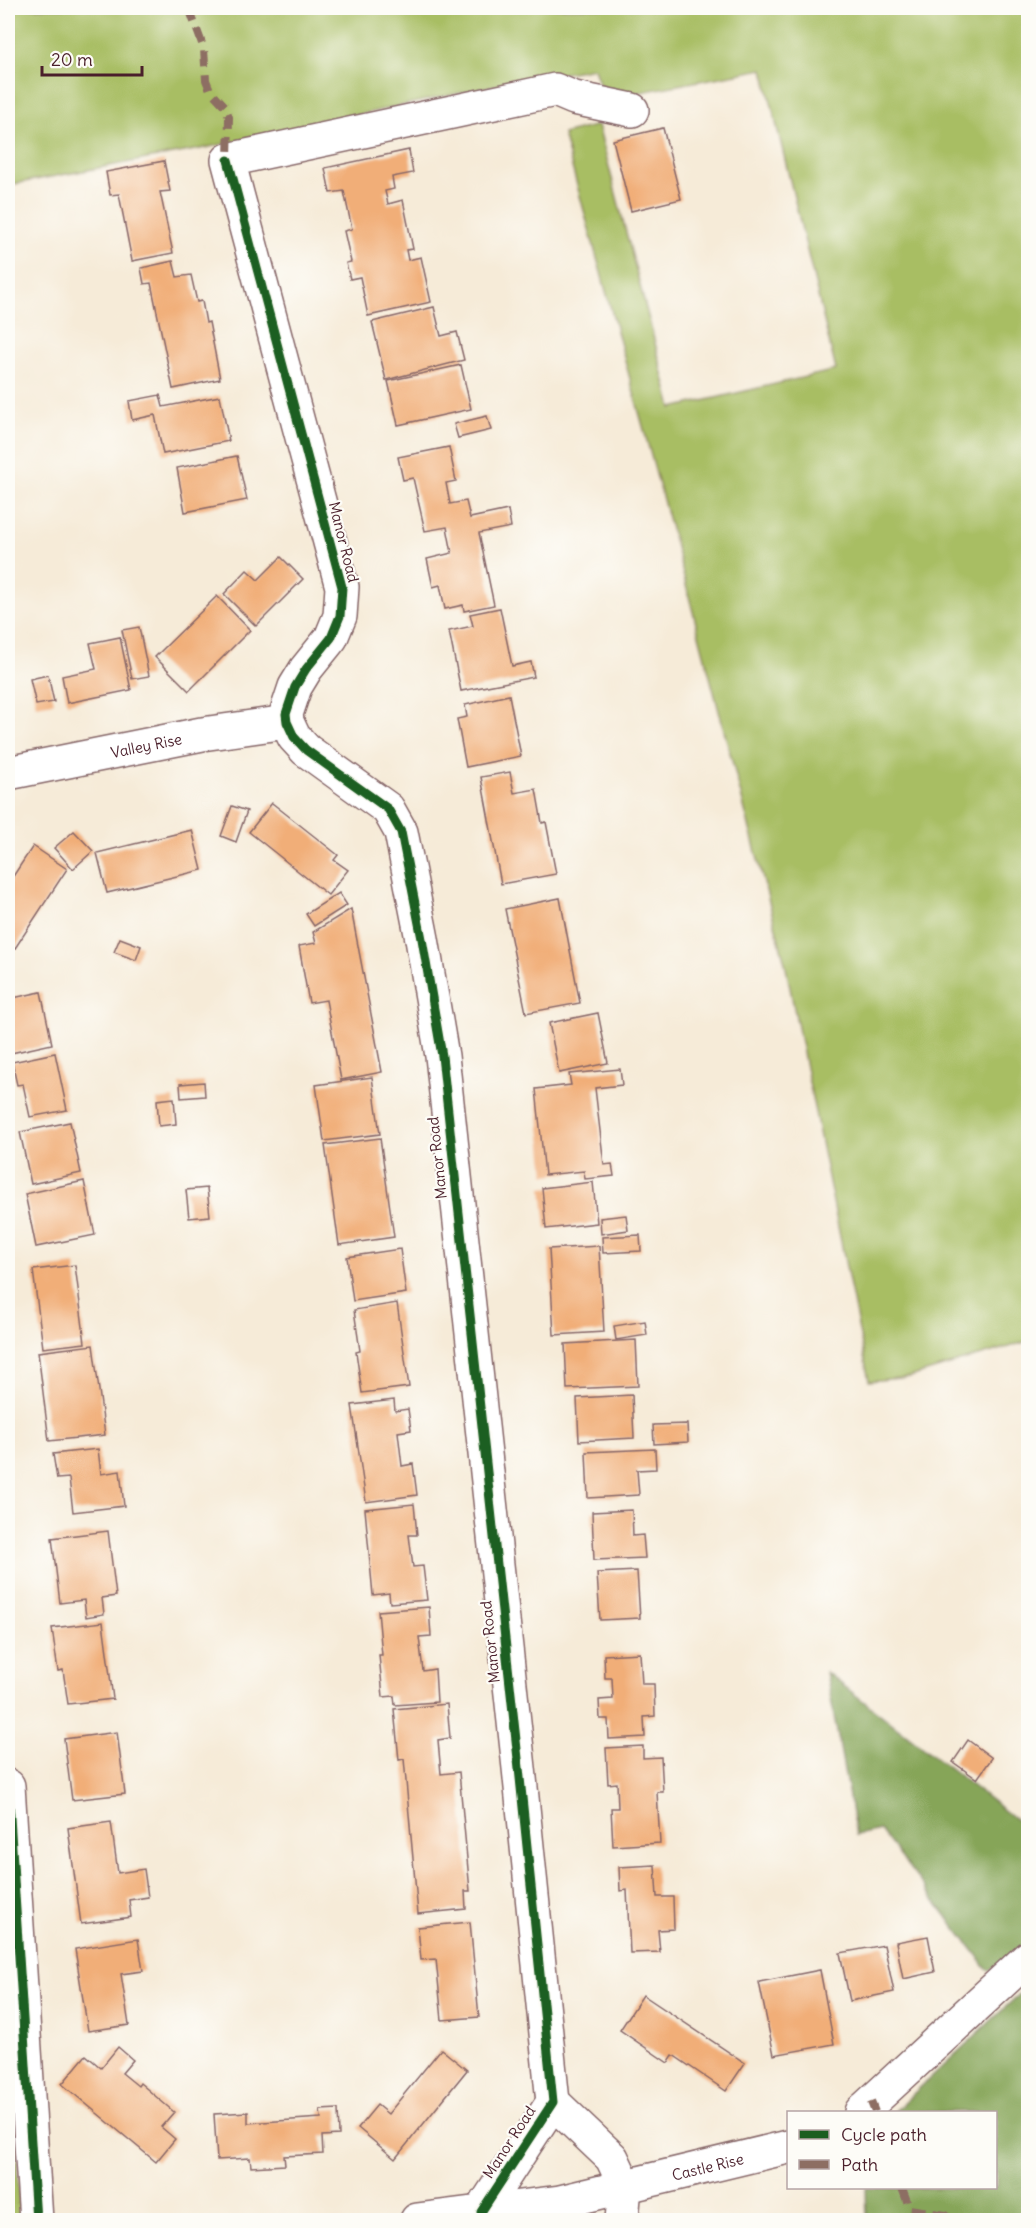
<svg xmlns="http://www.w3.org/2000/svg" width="1036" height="2228" viewBox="0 0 1036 2228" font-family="Delius,sans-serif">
<rect width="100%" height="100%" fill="#fdfcf7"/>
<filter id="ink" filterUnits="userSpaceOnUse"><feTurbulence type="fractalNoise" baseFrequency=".0167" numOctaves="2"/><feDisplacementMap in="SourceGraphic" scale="12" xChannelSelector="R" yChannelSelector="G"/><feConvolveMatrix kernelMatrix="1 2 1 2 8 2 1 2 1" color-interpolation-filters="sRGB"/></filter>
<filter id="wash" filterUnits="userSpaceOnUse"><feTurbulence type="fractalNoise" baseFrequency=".008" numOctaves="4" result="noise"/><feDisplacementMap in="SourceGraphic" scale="24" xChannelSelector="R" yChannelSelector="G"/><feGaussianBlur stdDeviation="1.35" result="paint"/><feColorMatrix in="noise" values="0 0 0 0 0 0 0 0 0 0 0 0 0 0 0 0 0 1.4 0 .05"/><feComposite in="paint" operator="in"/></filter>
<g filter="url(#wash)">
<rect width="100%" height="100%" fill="#f6ebd8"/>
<!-- green -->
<g fill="#a8be63" stroke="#796e47" stroke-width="1.5">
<polygon points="8,8 1028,8 1028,1341 910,1377 869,1381 785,963 676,547 563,134 598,125 672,408 836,370 763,69 604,99 594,68 492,86 200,149 8,185"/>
<polygon points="8,2014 20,2219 19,2220 8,2220"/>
</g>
<!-- forest -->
<g fill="#86a559" stroke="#686242" stroke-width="1.5">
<polygon points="826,1672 1028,1829 1028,1941 989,1971 880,1830 856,1835"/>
<polygon points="1028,1986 1028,2220 867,2220 866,2188 996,2188 996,2112 894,2112"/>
</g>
<g id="blocks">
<!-- building -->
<g fill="#f1ae78">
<polygon points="663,128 681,199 631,211 613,140"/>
<polygon points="409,150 413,173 392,177 394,189 385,191 388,204 403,200 413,249 406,250 408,260 421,257 431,302 368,316 360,277 350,279 346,263 351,262 344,231 352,229 344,191 330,193 325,168"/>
<polygon points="164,161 170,191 160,192 173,253 132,261 119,194 110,195 106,172"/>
<polygon points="173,261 177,277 191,275 197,302 202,301 206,323 209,322 220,379 173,389 151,283 144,284 141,268"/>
<polygon points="434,307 441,336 457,332 464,360 386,380 372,322"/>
<polygon points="461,365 471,409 398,425 388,381"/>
<polygon points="160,395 163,407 220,396 229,441 163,454 155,415 132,420 129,401"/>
<polygon points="487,416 491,430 458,438 454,424"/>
<polygon points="449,447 456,481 446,483 450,504 466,501 470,518 508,510 511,527 479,533 494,605 464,611 463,605 445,609 440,585 433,587 427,559 452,553 447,527 425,531 413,478 403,480 398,457"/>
<polygon points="237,456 247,500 185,512 177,468"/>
<polygon points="281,557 303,579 256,626 224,594 247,570 258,580"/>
<polygon points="217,596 250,630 189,691 155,657"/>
<polygon points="500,608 512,666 531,662 534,677 461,691 449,631 473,626 470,614"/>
<polygon points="139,627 149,676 132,679 122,630"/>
<polygon points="120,637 131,690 67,703 62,676 96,669 90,643"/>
<polygon points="48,675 54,702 36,705 30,679"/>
<polygon points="509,695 521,756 466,767 457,719 467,717 465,705"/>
<polygon points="510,772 514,793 536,789 542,823 546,822 556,874 501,884 481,777"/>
<polygon points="272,803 338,855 334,860 348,870 328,895 249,832"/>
<polygon points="232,806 247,811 236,842 221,836"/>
<polygon points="192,830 202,870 107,893 97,853"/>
<polygon points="74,831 93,851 73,869 54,848"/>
<polygon points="33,846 67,869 8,959 8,884"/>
<polygon points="339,893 347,905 314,926 306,914"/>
<polygon points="560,898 580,1003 526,1013 505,909"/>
<polygon points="351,909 382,1072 341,1080 326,1000 309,1003 299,946 316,943 313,932"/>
<polygon points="120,938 141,946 136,960 114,952"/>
<polygon points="41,992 52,1044 11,1053 8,1037 8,999"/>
<polygon points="598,1013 608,1063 559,1073 549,1023"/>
<polygon points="55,1053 67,1110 30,1117 23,1084 17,1085 12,1062"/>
<polygon points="620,1069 622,1085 595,1088 604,1165 612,1164 614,1176 585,1179 584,1171 545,1175 536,1089 571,1085 569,1074"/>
<polygon points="372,1077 380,1134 324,1141 316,1085"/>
<polygon points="204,1082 205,1096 181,1098 180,1084"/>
<polygon points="174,1098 176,1124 159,1126 157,1100"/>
<polygon points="70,1122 81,1173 31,1184 20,1132"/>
<polygon points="380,1138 394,1237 339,1245 325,1145"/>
<polygon points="84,1181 95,1235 36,1247 25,1194"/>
<polygon points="593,1182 597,1223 546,1229 542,1188"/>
<polygon points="207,1188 210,1216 189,1218 186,1190"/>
<polygon points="626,1215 628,1230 601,1234 600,1218"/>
<polygon points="640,1235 641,1251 603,1253 602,1237"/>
<polygon points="599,1246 604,1332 554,1335 549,1249"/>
<polygon points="400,1249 406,1293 353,1301 347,1257"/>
<polygon points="75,1265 85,1343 43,1348 33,1270"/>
<polygon points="397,1303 409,1387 362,1393 356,1352 360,1351 354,1310"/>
<polygon points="645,1321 647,1335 616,1340 614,1326"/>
<polygon points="636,1340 638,1386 567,1389 565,1344"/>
<polygon points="93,1345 105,1435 49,1441 38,1352"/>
<polygon points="632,1395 634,1438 579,1441 577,1398"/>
<polygon points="394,1400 395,1411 408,1409 411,1430 398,1432 402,1466 413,1464 417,1495 366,1502 352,1405"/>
<polygon points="687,1424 688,1442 654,1444 653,1425"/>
<polygon points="98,1449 101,1474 120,1471 124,1506 73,1512 69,1478 57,1479 53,1454"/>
<polygon points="655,1449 656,1469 637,1470 639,1495 588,1498 586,1452"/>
<polygon points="414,1504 417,1535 409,1535 413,1567 423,1566 427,1600 390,1603 389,1593 373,1595 365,1509"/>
<polygon points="632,1510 633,1536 643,1535 645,1558 594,1560 592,1512"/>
<polygon points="108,1531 116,1596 102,1598 104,1614 86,1617 84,1600 60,1603 52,1538"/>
<polygon points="637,1571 640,1618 600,1620 597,1573"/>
<polygon points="429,1607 431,1636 419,1637 423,1671 435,1669 437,1702 395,1705 394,1696 383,1697 379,1655 382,1655 378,1611"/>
<polygon points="103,1622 113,1699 68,1704 63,1670 58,1671 52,1628"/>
<polygon points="640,1653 642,1684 654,1684 655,1716 644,1717 645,1737 609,1739 608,1719 600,1719 599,1700 613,1699 612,1678 605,1678 604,1655"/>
<polygon points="447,1704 450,1738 438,1740 441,1774 459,1772 470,1891 465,1891 466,1909 418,1914 404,1759 399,1760 394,1709"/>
<polygon points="117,1732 125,1794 72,1800 64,1739"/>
<polygon points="968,1740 992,1758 977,1779 953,1762"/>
<polygon points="643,1746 643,1758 661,1757 663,1792 657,1792 660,1843 613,1846 611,1808 618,1808 617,1783 608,1784 606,1748"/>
<polygon points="111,1822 118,1873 144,1869 148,1897 129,1900 131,1917 81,1924 68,1828"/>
<polygon points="655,1865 657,1897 673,1897 674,1929 658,1930 660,1952 630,1953 627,1890 620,1891 619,1867"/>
<polygon points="470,1922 479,2017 442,2020 436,1959 421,1960 418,1927"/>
<polygon points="928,1936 935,1972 903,1979 896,1942"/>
<polygon points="138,1939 143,1971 121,1974 129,2025 88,2031 75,1949"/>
<polygon points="884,1945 894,1992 850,2001 840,1953"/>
<polygon points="820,1970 834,2044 774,2055 759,1982"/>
<polygon points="643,1995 745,2063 726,2091 673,2055 668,2063 620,2030"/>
<polygon points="118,2047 133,2060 122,2073 138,2086 140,2083 174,2112 161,2127 175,2139 156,2162 62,2084 86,2055 101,2068"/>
<polygon points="441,2049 467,2070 395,2159 358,2128 377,2105 388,2114"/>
<polygon points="338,2109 339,2135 322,2136 323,2154 284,2156 285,2165 251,2167 250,2158 217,2160 214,2114 248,2112 248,2123 321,2118 320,2110"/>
</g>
</g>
</g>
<g filter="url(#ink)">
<use href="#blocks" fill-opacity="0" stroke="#866668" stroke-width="1.5"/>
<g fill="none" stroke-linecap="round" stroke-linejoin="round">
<!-- minor casing -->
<g stroke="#866668" stroke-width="36">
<g id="minor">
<path id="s1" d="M8,773L202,734L287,722"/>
<polyline points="8,1786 36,2220"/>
<polyline points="553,2102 612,2158 625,2186 622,2220"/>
<polyline points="861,2112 1028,1958"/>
<polyline points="481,2212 553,2102 519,1768 442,1056 422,939 401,832 388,809 306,750 294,737 287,722 286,714 295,687 306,669 331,638 340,616 342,587 228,160 555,90 574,98 632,110"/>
<path id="s2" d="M417,2220L560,2202L788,2147"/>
</g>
</g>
<!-- minor -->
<use href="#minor" stroke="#fff" stroke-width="33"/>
<!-- quiet -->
<g stroke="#8d6e63" stroke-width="8" stroke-dasharray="15 8" stroke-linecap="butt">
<polyline points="189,8 204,49 206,80 210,90 225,106 229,117 228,160"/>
<polyline points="871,2102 875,2112"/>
<polyline points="902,2188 910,2209 946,2215 952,2220"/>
</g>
<!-- cycleway casing -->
<g stroke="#fdfcf7" stroke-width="13">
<g id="cycleway">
<polyline points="228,160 342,587 340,616 331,638 306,669 295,687 286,714 287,722 294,737 306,750 388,809 401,832 422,939 442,1056 519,1768 553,2102 481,2212"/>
<polyline points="8,1786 36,2220"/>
</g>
</g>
<!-- cycleway -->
<use href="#cycleway" stroke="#1b5e20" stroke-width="9"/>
</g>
</g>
<g text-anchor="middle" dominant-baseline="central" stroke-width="4.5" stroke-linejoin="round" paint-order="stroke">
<!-- street labels -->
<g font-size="15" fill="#4a1f2b" stroke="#fdfcf7">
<text transform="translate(344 542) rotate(76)">Manor Road</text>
<text stroke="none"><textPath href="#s1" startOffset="141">Valley Rise</textPath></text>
<text transform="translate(437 1158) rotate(-96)">Manor Road</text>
<text transform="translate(490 1642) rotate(-96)">Manor Road</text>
<text transform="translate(509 2142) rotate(-57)">Manor Road</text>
<text stroke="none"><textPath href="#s2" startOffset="296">Castle Rise</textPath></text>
</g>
</g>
<!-- margin -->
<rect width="1036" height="2228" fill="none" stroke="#fdfcf7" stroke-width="30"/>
<!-- legend -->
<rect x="787" y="2111" width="210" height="78" fill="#fdfcf7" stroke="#b5a4a5" stroke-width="1.5"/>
<rect x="799" y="2130" width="30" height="9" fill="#1b5e20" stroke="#b5a4a5" stroke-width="1.5"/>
<text x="841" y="2141" font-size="18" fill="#4a1f2b">Cycle path</text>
<rect x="799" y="2160" width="30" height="9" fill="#8d6e63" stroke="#b5a4a5" stroke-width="1.5"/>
<text x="841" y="2171" font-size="18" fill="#4a1f2b">Path</text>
<!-- scale -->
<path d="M42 66v9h100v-9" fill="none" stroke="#4a1f2b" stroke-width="3"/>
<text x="51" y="66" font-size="18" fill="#4a1f2b" stroke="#fdfcf7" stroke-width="4.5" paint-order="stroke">20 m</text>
</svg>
